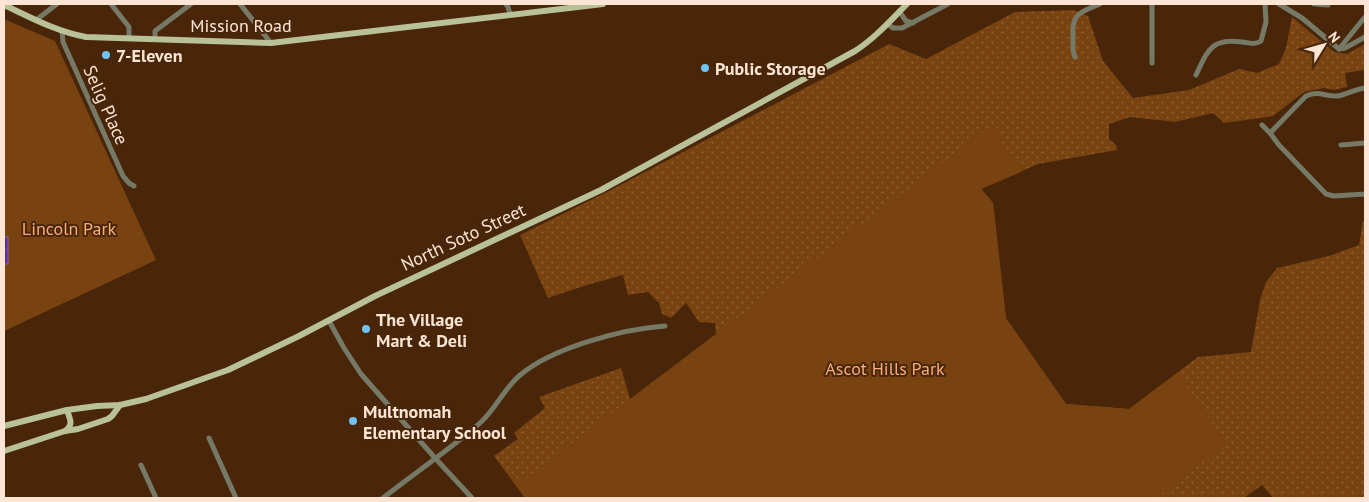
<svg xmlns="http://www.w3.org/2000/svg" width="1369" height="502" viewBox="0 0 1369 502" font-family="'PT Sans',sans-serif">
<defs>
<pattern id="grass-dots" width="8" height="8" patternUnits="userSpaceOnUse" patternTransform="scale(1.25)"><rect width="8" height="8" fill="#794211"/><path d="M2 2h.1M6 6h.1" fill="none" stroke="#8d5d33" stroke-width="1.8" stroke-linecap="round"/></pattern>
<pattern id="water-ripples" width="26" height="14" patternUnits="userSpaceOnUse" patternTransform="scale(1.25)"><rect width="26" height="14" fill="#563093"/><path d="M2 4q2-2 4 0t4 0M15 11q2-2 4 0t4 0" fill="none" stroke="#6f4ea1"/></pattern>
</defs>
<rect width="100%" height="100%" fill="#492609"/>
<!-- grass -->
<polygon fill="url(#grass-dots)" points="1074,10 1088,16 1103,61 1133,98 1189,90 1239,69 1257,73 1279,64 1286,48 1292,17 1334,52 1347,54 1365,44 1365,70 1345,73 1347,87 1334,90 1324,88 1304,92 1273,116 1224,123 1213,113 1175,122 1130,117 1109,124 1109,139 1116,145 1117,150 1038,164 981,189 993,203 1006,319 1066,404 1129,409 1198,357 1251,352 1260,300 1266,282 1277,268 1329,256 1359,245 1363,221 1365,221 1365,498 1273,498 1262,485 1244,498 525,498 494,456 518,439 514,433 545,408 539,397 621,368 630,399 716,334 715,323 699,322 686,303 671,318 662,314 659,303 648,292 628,295 623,275 587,285 548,298 520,235 607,192 889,44 926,59 1015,12"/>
<!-- park -->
<g fill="#794211">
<polygon points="4,19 55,41 156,260 4,331"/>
<polygon points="991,126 1021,172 981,189 993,203 1006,318 1066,404 1129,409 1177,374 1227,444 1155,498 526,498 516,486"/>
</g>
<!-- water -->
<rect fill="url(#water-ripples)" stroke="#8866a7" x="4" y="237" width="4" height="27"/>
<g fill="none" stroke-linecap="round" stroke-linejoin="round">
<!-- minor -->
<g stroke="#757965" stroke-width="5">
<polyline points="111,4 129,27 129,38"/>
<polyline points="240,4 271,43"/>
<polyline points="506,4 508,7 510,14"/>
<polyline points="1152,4 1152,63"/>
<polyline points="1279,4 1302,18 1339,49 1345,48 1365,37"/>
<polyline points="1314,4 1328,5"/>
<polyline points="899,11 906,21 913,23"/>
<polyline points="36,20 57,4"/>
<polyline points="888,24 893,28 902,28 948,4"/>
<polyline points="62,31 63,42 123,176 129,183 134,186"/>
<polyline points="155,38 155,31 191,4"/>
<polyline points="1339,49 1365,17"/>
<path d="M1075,57C1072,51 1073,44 1073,37C1071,13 1081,12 1100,4"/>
<path d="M1196,75C1208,50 1211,38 1242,42C1250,43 1255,45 1261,41L1266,22L1265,4"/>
<path d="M1262,125L1270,133L1306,96C1319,90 1325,97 1338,96C1347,94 1356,89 1365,88"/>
<polyline points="1270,133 1279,145 1326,194 1334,196 1365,194"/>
<polyline points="1341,145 1365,143"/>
<polyline points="329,321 344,348 361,374 435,458 472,498"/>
<polyline points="209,438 236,498"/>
<polyline points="141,465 156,498"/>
<path d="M383,498C406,480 430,463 453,445C462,438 471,431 480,423C495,410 503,390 519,376C551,348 622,329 665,326"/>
</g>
<!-- major -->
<g stroke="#b9c198" stroke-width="6">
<path d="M4,5C30,17 57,32 86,37L271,43L603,4"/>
<path d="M4,426L67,410L97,406L120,405L146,399L228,370L299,336L375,296L601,190L855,51C875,38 890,21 907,4"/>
<path d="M65,431C74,424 70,420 67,410"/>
<polyline points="4,451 65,431 78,429 108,419 112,416 120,405"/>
</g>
</g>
<!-- markers -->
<g fill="#6fc2f4" stroke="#492609" stroke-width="2">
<circle cx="106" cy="55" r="5"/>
<circle cx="705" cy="68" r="5"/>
<circle cx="366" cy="329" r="5"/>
<circle cx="353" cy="421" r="5"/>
</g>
<g text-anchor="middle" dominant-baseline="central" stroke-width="4" stroke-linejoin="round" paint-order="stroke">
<!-- street labels -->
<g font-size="18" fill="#fce5d5" stroke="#492609">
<text x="241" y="25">Mission Road</text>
<text transform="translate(106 105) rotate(66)">Selig Place</text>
<text transform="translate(463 237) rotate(-25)">North Soto Street</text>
</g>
<!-- poi labels -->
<g font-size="18" font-weight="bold" fill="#fce5d5" stroke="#492609" text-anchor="start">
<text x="116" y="55">7-Eleven</text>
<text x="715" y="68">Public Storage</text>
<text x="376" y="319">The Village<tspan x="376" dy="21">Mart &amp; Deli</tspan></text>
<text x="363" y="411">Multnomah<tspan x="363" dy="21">Elementary School</tspan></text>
</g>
<!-- park labels -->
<g font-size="18" fill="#f7ae79" stroke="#492609">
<text x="69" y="228">Lincoln Park</text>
<text x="885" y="368">Ascot Hills Park</text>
</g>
</g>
<!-- border -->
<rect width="1369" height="502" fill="none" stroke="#fce5d5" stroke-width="10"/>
<!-- north arrow -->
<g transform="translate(1324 45) rotate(53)" stroke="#492609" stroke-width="4" paint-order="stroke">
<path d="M0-4L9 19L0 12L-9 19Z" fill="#fce5d5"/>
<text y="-8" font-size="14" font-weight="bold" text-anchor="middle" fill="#fce5d5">N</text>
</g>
</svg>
